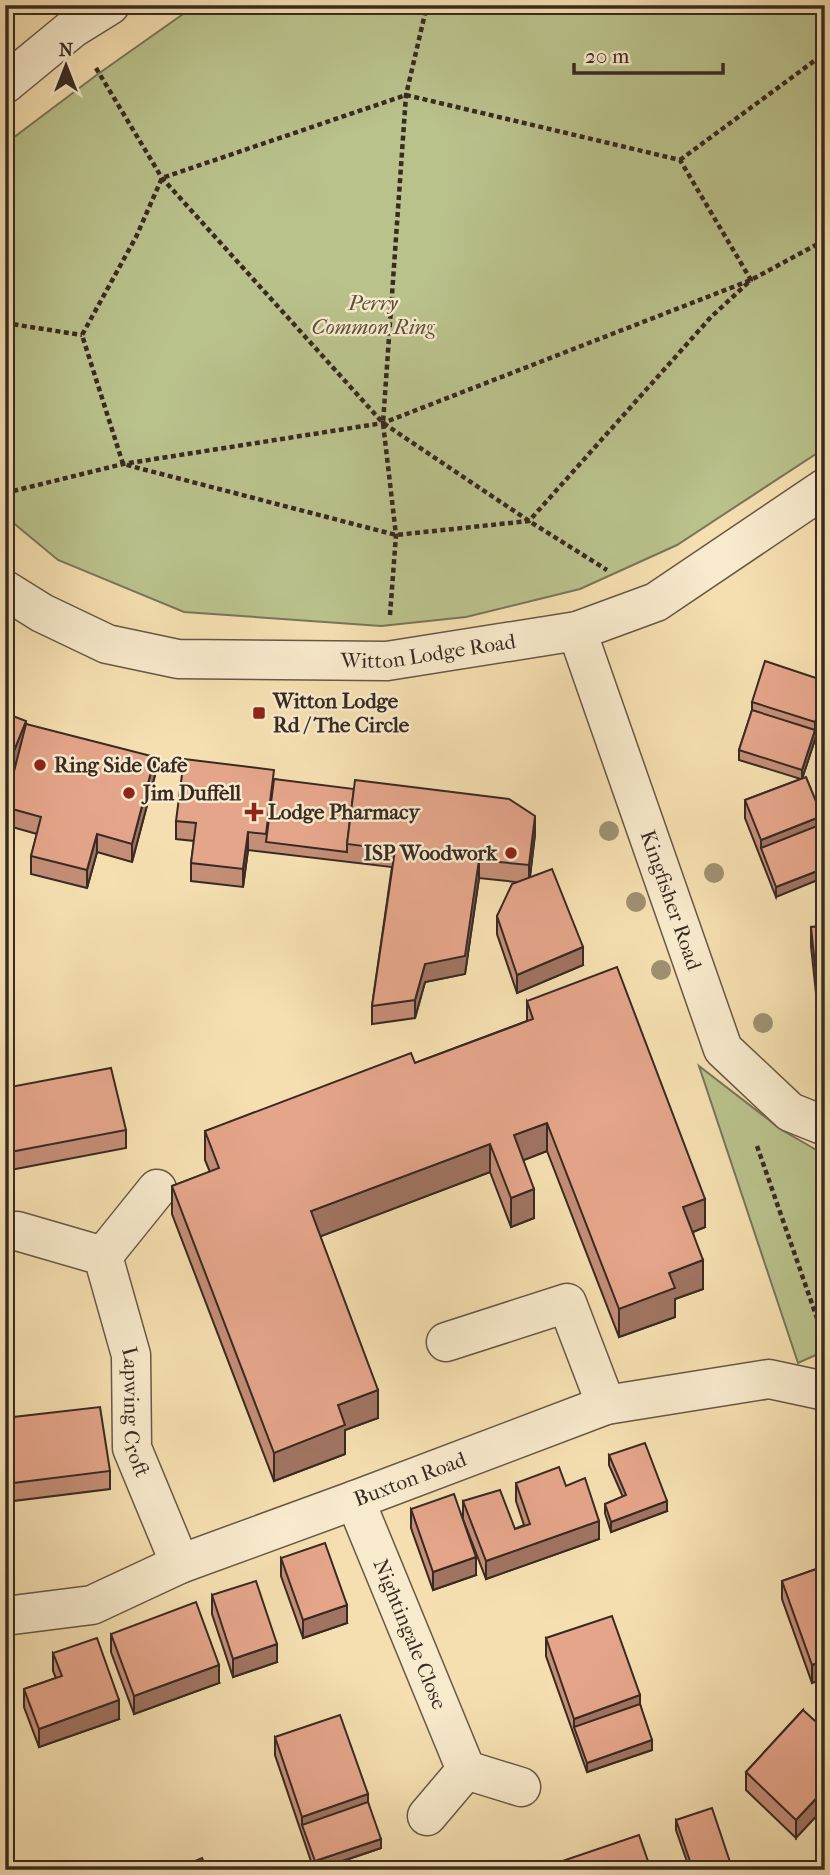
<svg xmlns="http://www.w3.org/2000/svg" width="830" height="1875" viewBox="0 0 830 1875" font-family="'IM FELL French Canon',serif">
<rect width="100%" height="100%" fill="#f5dfb0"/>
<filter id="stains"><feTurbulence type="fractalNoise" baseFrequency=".00286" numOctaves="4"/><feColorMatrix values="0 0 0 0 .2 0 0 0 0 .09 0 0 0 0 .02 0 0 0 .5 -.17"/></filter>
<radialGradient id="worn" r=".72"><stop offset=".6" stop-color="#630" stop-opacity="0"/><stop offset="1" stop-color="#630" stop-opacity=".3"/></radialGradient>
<!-- green -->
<g fill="#bac28c" stroke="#797658" stroke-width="2">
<polygon points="196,5 825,5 825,448 677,545 580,589 466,617 381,626 184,612 58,560 5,516 5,144 98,74"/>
<polygon points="699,1066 782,1130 825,1155 825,1351 798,1363"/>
</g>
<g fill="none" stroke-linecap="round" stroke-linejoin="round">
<!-- street casing -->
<g stroke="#675746" stroke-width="41">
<g id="street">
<polyline points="5,84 73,28 110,5"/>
<path id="s1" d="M5,590L42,613L107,644L178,659L387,661L577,631L656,602L825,488"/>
<path id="s2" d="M577,631L723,1049L790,1112L825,1126"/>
<path id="s3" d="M17,1231L103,1256L131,1355L132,1448L180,1564"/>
<polyline points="103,1256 157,1189"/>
<polyline points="446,1342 567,1303 606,1405"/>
<path id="s4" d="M355,1500L466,1770L521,1787"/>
<path id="s5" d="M5,1616L92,1605L180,1564L355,1500L606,1405L769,1379L825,1391"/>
<polyline points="427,1816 466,1770"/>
</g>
</g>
<!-- path -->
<g stroke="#382a23" stroke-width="4.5" stroke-dasharray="5 3.5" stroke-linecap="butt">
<polyline points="96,68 162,178 383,423 529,521 607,570"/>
<polygon points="406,95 680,160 751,280 711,317 529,521 396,535 123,464 82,335 136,237 162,178"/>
<polyline points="680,160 825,53"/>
<polyline points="5,323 82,335"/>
<polyline points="5,493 123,464 383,423 751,280 825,240"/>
<polyline points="390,615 396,535 383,423 406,95 427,5"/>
<polyline points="757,1146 825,1341"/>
</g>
<!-- street -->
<use href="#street" stroke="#f8eacc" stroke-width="38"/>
</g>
<!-- trees -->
<g fill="#9f9071">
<circle cx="609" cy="831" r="10"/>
<circle cx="714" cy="873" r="10"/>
<circle cx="636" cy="902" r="10"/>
<circle cx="661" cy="970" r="10"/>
<circle cx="763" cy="1023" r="10"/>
</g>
<!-- wall -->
<g fill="#c58e77" stroke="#382a23" stroke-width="2">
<polygon points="825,681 825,709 802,779 776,897 745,818 745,800 801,779 739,760 739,750 752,710 752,702"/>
<polygon points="26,724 155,775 132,862 97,852 87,888 31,874 31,856 37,834 5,825 5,804"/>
<polygon points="274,779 535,834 530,877 583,965 517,993 497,934 497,916 516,882 479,878 465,974 425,982 415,1018 372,1024 372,1006 392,867 248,850 243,887 191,881 191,863 194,841 176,839 176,821"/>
<polygon points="825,926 825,1011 818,1012 811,946 811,927"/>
<polygon points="527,1001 705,1227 693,1232 703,1289 675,1299 675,1317 619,1337 547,1151 523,1160 534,1218 511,1227 490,1172 320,1236 378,1418 345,1430 345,1454 274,1481 172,1214 172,1186 210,1172 205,1160 205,1131 415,1063 527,1021"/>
<polygon points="5,1088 126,1130 126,1148 5,1171"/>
<polygon points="5,1247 14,1323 14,1342 5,1342"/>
<polygon points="5,1418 110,1471 110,1489 5,1502"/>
<polygon points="609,1455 667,1511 611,1532 605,1513 605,1504 623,1497 609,1465"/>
<polygon points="516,1483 566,1486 599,1539 486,1579 463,1519 463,1501 515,1529 524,1525 516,1501"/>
<polygon points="411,1509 476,1575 433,1590 411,1528"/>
<polygon points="281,1558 347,1623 303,1638 281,1576"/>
<polygon points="825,1566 812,1683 782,1599 782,1581"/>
<polygon points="212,1595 277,1662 233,1677 212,1614"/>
<polygon points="111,1634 219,1683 134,1714 111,1652"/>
<polygon points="546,1638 640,1704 652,1750 587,1772 546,1656"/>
<polygon points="53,1653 119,1719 39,1747 24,1707 24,1689 56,1678 53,1671"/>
<polygon points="803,1710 796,1838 746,1790 746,1772"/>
<polygon points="275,1737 368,1802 381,1848 317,1870 314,1870 275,1755"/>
<polygon points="676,1820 732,1870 690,1870 676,1830"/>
</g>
<!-- shaded-wall -->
<g fill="#a07461" stroke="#382a23" stroke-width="2">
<polygon points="825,691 825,709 802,779 802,770 815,730 815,722"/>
<polygon points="26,721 26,739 5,791 5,773"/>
<polygon points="155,757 155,775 132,862 132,844"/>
<polygon points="535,816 535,834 529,884 529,865"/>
<polygon points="822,816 822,834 761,848 761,840"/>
<polygon points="248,832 248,850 243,887 243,869"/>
<polygon points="97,834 97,852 87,888 87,870"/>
<polygon points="479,860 479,878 465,974 425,982 415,1018 415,1000 425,964"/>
<polygon points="825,868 825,877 776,897 776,887"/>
<polygon points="583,947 583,965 517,993 517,975"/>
<polygon points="547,1123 547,1151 514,1164 514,1135"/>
<polygon points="490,1144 490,1172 311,1240 311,1211"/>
<polygon points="534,1189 534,1218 511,1227 511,1198"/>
<polygon points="705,1199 705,1227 683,1236 683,1207"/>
<polygon points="703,1260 703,1289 675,1299 675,1317 619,1337 619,1309 669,1273"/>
<polygon points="378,1390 378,1418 345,1430 345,1454 274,1481 274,1453 338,1405"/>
<polygon points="667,1501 667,1511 611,1532 611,1522"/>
<polygon points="599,1521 599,1539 486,1579 486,1561"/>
<polygon points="476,1557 476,1575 433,1590 433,1572"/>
<polygon points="347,1605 347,1623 303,1638 303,1620"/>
<polygon points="277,1644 277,1662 233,1677 233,1659"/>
<polygon points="825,1660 825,1678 812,1683 812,1665"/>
<polygon points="219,1665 219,1683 134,1714 134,1696"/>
<polygon points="640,1695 640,1714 574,1727 574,1719"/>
<polygon points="119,1700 119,1719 39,1747 39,1729"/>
<polygon points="652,1740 652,1750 587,1772 587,1763"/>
<polygon points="825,1789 825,1807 796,1838 796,1820"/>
<polygon points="368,1794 368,1812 302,1825 302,1817"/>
<polygon points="381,1839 381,1848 315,1870 315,1861"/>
</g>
<!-- building -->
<g fill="#e5a58a" stroke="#382a23" stroke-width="2">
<polygon points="765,661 825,681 825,691 815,722 752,702"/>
<polygon points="752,710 815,730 802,770 739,750"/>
<polygon points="5,713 26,721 5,773"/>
<polygon points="26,724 155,757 132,844 97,834 87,870 31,856 41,817 5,807"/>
<polygon points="184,759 274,770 266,834 248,832 243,869 191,863 196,823 176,821"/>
<polygon points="806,777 822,816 761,840 745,800"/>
<polygon points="274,779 354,789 347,844 347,852 266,842"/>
<polygon points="355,780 509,799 535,816 529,865 479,860 465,956 425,964 415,1000 372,1006 395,850 347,844"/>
<polygon points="822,824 825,832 825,868 776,887 761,848"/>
<polygon points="552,869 583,947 517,975 497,916 512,884"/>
<polygon points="825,926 825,993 818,994 811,927"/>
<polygon points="617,967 705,1199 683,1207 703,1260 669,1273 675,1288 619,1309 547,1123 514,1135 534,1189 511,1198 490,1144 311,1211 378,1390 338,1405 345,1425 274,1453 172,1186 219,1168 205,1131 411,1053 415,1063 533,1019 527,1001"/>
<polygon points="111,1068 126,1130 5,1153 5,1088"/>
<polygon points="5,1247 14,1323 5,1324"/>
<polygon points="100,1407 110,1471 5,1484 5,1418"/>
<polygon points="645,1443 667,1501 611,1522 605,1504 626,1495 609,1455"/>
<polygon points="559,1467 566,1486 585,1478 599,1521 486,1561 463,1501 500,1490 515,1529 530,1524 516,1483"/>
<polygon points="454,1494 476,1557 433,1572 411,1509"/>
<polygon points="325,1543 347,1605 303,1620 281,1558"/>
<polygon points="825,1566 825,1660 812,1665 782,1581"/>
<polygon points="256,1581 277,1644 233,1659 212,1595"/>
<polygon points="196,1602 219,1665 134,1696 111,1634"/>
<polygon points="612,1616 640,1695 574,1719 546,1638"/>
<polygon points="97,1638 119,1700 39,1729 24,1689 62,1676 53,1653"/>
<polygon points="640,1704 652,1740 587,1763 574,1727"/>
<polygon points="803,1710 825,1730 825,1789 796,1820 746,1772"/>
<polygon points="340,1715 368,1794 302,1817 275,1737"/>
<polygon points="368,1802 381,1839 315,1861 302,1825"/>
<polygon points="712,1808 732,1868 728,1870 693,1870 676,1820"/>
<polygon points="639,1835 651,1870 536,1870"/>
<polygon points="202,1858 207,1870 174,1870"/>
</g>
<!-- markers -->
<g fill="#8f2418" stroke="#f8eacc" stroke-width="2.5">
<rect x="252" y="706" width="14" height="14" rx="3.5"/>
<circle cx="40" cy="765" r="7"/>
<circle cx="129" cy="793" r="7"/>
<path d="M250.5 801.5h7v7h7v7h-7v7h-7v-7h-7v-7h7z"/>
<circle cx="511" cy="853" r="7"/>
</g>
<g text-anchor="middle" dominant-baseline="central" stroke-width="5" stroke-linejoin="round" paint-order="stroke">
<!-- park labels -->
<g font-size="21" font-style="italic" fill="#58503d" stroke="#f8eacc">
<text x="373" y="303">Perry<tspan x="373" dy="24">Common Ring</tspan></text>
</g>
<!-- street labels -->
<g font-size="21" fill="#382a23" stroke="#f8eacc">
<text stroke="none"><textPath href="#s1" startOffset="439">Witton Lodge Road</textPath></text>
<text stroke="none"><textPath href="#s2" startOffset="285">Kingfisher Road</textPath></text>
<text stroke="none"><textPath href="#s3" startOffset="250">Lapwing Croft</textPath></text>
<text stroke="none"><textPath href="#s5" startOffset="430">Buxton Road</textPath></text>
<text stroke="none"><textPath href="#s4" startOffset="145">Nightingale Close</textPath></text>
</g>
<!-- poi labels -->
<g font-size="21" font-weight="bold" fill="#382a23" stroke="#f8eacc" text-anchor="start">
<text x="273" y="701">Witton Lodge<tspan x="273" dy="24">Rd / The Circle</tspan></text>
<text x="54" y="765">Ring Side Cafe</text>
<text x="143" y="793">Jim Duffell</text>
<text x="268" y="812">Lodge Pharmacy</text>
<text x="497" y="853" text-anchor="end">ISP Woodwork</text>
</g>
</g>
<!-- margin -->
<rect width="830" height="1875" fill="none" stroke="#f5dfb0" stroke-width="28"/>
<rect x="7" y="7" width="816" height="1861" fill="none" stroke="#382a23" stroke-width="3.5"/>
<rect x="14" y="14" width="802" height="1847" fill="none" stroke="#382a23" stroke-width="2"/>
<!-- north arrow -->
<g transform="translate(66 66)" stroke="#f8eacc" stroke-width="5" paint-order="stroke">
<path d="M0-5L12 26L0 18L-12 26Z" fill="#382a23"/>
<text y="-10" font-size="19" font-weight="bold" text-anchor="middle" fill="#382a23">N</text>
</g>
<!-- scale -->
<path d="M574 63v10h149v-10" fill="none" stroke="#382a23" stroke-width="3.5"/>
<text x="585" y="63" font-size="21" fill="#382a23" stroke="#f8eacc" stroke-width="5" paint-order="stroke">20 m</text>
<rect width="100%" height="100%" filter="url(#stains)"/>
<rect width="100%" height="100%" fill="url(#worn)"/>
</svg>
